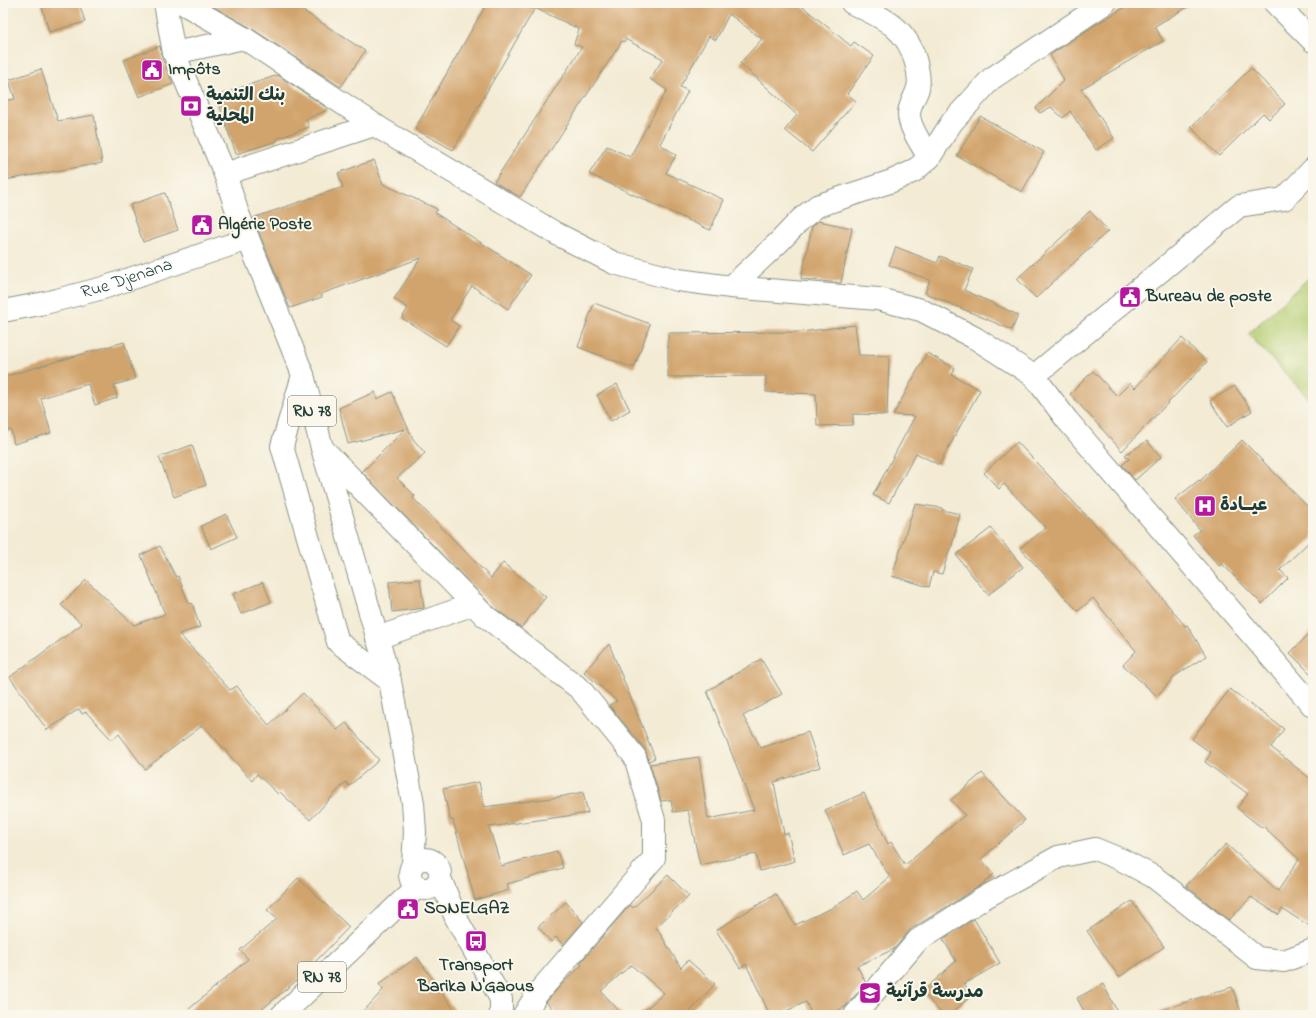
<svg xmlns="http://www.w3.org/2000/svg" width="1316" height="1018" viewBox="0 0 1316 1018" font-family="'Indie Flower','Playpen Sans Arabic',sans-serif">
<rect width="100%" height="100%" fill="#fbf7ec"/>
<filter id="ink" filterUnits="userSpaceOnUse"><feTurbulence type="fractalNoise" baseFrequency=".025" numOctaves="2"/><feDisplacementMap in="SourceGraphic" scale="8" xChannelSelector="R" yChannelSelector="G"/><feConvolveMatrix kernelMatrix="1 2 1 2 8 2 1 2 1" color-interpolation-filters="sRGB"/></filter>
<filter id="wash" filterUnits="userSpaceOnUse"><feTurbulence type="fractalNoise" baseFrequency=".012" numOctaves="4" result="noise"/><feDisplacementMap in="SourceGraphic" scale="16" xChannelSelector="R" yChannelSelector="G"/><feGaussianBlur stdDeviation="0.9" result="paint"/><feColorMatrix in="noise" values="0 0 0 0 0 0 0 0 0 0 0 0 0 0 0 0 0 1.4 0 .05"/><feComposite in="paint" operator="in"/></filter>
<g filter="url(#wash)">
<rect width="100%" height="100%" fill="#f3ebd4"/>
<!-- green -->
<polygon fill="#b6cf75" stroke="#6a8654" points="1312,275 1313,276 1313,403 1248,334"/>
<g id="blocks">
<!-- building -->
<g fill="#d2a46d">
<polygon points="41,3 79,3 85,22 49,32"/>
<polygon points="207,3 291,3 365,51 341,87 251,28"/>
<polygon points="487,3 798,3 851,46 854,42 874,56 847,94 856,101 812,152 785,130 797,115 740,63 762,39 729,14 716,40 709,36 680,87 688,91 660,144 676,155 666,173 724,200 710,230 589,174 607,146 630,157 667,90 650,79 663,59 625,39 624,42 622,41 520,197 494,182 582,47 574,44 579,29 535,8 453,150 415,129"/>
<polygon points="1132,3 1194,3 1155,26 1163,41 1081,89 1114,138 1096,150 1070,111 1063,118 1051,107 1040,113 1036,108 1064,80 1050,55 1095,25"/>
<polygon points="160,46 162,58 173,84 139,97 124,60"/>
<polygon points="1251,68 1285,104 1269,119 1263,113 1219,156 1191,127"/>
<polygon points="41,69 58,121 94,115 102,163 5,180 3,168 3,101 15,99 9,80"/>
<polygon points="278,75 327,108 325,111 306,119 309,127 276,139 277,141 236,154 216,96"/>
<polygon points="980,116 1044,152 1022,192 957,156"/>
<polygon points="374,160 383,184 437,209 435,213 531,275 508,309 472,286 450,320 459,326 446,346 402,318 408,308 394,299 421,258 321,294 322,297 290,308 253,218 343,187 338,173"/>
<polygon points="165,193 178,230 143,242 130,205"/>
<polygon points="1090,211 1108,231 1036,298 1017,279"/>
<polygon points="818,221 852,228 841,283 801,279 812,227"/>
<polygon points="896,247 937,263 940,256 973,269 964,290 1018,315 1012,330 925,293 930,280 889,265"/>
<polygon points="594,303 650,324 634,368 578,347"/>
<polygon points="855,325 859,355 889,356 887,415 853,414 853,425 817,426 816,394 766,392 766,376 668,377 668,333 801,332"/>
<polygon points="1182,338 1207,362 1122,451 1070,394 1093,371 1117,396 1130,383 1135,388"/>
<polygon points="124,342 135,379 114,385 117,398 95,405 88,384 41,398 51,433 14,444 11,430 3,433 3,377"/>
<polygon points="927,353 955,368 952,375 980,390 939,465 916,453 889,503 873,495 915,416 893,415"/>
<polygon points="617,384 630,410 611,421 597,395"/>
<polygon points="1235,386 1252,411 1227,427 1210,401"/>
<polygon points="375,392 377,399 392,392 413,439 425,453 397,478 415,496 413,498 491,578 503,563 546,597 521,628 492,606 362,472 405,429 348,444 339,408"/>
<polygon points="1242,440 1313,512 1313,538 1280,570 1288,578 1262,604 1222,564 1219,566 1193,535 1200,530 1175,499 1199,480 1200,481"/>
<polygon points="1147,441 1161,457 1135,480 1122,465 1129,459 1125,455"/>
<polygon points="1017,442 1149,582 1185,626 1187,625 1206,656 1175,676 1157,696 1123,665 1136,651 1093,598 1078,611 1020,548 1046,528 1004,484 999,489 984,473"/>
<polygon points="192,445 206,485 174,497 159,457"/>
<polygon points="915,504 942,508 942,510 960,514 951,549 950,548 942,574 933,572 929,587 892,576"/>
<polygon points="226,514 237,537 211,549 201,526"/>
<polygon points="991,528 1023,567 988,595 956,555"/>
<polygon points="160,546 176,577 178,576 189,604 192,603 200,627 179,634 230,690 237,686 249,702 269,725 303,693 337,730 346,723 379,760 349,786 346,782 310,820 280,792 278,794 257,774 252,781 203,725 145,769 119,734 112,740 86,712 82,714 79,709 47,730 10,677 82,624 61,605 86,580 134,625 165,614 141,555"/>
<polygon points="420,579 424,608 392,612 389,582"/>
<polygon points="263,582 271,602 241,614 233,594"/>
<polygon points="1313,630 1313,676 1290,653"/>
<polygon points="609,644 655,758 649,761 645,749 609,705 617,701 584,672"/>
<polygon points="761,659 782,694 743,716 761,748 808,732 820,767 774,782 784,834 788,833 795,861 760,871 756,854 700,865 688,810 673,812 671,800 661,801 650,764 699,757 708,819 754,810 707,691"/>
<polygon points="1230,689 1284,729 1271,747 1313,781 1313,928 1282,909 1279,915 1251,897 1229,920 1186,886 1226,844 1278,891 1299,859 1263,826 1262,828 1237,808 1248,794 1205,762 1211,753 1192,739"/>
<polygon points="982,773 1025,820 981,859 994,874 980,886 911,929 894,949 857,966 866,983 845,1007 829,1015 812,1015 806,1002 777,1015 770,1015 746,964 740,968 716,930 776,894 795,925 832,908 857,891 863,900 890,877 869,844 844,855 825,810 864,793 888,844 891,842 905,865 965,815 951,800"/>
<polygon points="479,782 484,807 559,797 583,792 588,813 489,827 501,866 557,851 563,868 507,884 509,890 475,900 453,820 450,820 443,789"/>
<polygon points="668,875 689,896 656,927 681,968 688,960 715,984 687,1015 639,1015 664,993 631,965 601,991 623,1015 558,1015 546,1002 547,1001 565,981 582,965 580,963 630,905 633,908"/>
<polygon points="298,878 349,927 313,964 314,966 255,1015 182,1015 248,959 240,950 277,919 267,910"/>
<polygon points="1132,901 1164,947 1119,977 1087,931"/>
<polygon points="566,902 583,922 563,945 556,937 551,942 538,927"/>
<polygon points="974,919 1000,963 964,984 973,994 950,1015 943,1015 922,992 956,961 943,939"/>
<polygon points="417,957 458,1015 360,1015 383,990 379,984"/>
<polygon points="1103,984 1119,1015 1086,1015 1077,998"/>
<polygon points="1232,987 1242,1015 1160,1015 1159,1011"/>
</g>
</g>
</g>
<g filter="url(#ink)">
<use href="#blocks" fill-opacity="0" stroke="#899484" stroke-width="1"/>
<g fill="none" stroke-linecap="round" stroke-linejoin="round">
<!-- minor casing -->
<g stroke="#899484" stroke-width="24">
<g id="minor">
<polyline points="182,3 244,38 381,129 555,233 614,263 678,280 731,287 878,299 921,310 975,338 1034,376 1067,420 1313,706"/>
<path d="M852,3C882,17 908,28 916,63C918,71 920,80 918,88C916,96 909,105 909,114C909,128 923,146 929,158"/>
<polyline points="1275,3 1313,41"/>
<polyline points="174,53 244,38"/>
<polyline points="225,174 374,125"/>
<polyline points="731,287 779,242 800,220 817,206 892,181 914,171 929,158 952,122 991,79 1105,3"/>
<path id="s1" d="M3,311L45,303L103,288L248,239"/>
<polyline points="303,375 282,446 338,642 390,681"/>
<polyline points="1034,376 1239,206 1284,199 1313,169"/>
<polyline points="322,448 484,615 580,689 635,757 654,820 654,858 537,994 524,1015"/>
<polyline points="377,638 474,604"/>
<polyline points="440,878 456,918 501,999 501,1015"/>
<polyline points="855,1015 918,940 984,898 1058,857 1095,849 1122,860 1154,877 1257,958 1284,961 1313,950"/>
</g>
</g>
<!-- major casing -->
<g stroke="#899484" stroke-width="24">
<g id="major">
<polyline points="165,3 174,53 225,174 237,211 303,375 322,448 390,681 413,803 415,832 413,864"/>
<circle cx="425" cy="874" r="15"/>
<polyline points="282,1015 417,887"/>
</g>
</g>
<!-- minor -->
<use href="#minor" stroke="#fff" stroke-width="22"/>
<!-- major -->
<use href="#major" stroke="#fff" stroke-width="22"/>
</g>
</g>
<!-- icons -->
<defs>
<g id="civic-square" transform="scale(1.15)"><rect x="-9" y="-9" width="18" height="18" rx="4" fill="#b5179e" stroke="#fbf7ec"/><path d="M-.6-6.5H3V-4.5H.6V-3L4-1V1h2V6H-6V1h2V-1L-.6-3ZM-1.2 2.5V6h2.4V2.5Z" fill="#fff"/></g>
<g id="bank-square" transform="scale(1.15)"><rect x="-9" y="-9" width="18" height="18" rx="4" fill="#b5179e" stroke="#fbf7ec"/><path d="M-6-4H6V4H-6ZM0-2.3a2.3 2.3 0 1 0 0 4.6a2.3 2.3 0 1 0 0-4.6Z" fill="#fff"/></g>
<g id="hospital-square" transform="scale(1.15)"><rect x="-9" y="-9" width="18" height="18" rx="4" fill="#b5179e" stroke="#fbf7ec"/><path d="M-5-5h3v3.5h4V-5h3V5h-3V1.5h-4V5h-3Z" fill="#fff"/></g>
<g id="bus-square" transform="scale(1.15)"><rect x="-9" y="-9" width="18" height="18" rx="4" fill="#b5179e" stroke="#fbf7ec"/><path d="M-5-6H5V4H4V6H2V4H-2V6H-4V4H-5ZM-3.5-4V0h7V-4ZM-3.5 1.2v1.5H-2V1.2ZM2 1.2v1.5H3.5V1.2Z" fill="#fff"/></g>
<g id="school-square" transform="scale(1.15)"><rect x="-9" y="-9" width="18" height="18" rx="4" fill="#b5179e" stroke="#fbf7ec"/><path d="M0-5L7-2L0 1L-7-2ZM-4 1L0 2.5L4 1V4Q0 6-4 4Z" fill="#fff"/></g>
</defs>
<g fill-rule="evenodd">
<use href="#civic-square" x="152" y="70"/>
<use href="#bank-square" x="191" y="106"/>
<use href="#civic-square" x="202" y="225"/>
<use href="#civic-square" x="1130" y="297"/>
<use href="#hospital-square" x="1205" y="506"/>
<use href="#civic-square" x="408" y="909"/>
<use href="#bus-square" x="476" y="941"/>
<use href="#school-square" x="870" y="993"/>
</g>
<g text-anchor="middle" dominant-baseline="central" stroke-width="4" stroke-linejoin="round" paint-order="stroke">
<!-- shield labels -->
<g fill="#fbf7ec" stroke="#61756b" stroke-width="1">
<rect x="288" y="396" width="48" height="30" rx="3"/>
<rect x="298" y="962" width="48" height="30" rx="3"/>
</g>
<g font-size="17" font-weight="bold" fill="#1f3d34">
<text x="312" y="411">RN 78</text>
<text x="322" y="977">RN 78</text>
</g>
<!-- poi labels -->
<g font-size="18" font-weight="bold" fill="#1f3d34" stroke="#fbf7ec" text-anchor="start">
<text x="168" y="70">Impôts</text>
<text x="206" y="96">بنك التنمية<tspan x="206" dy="21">المحلية</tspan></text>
<text x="218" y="225">Algérie Poste</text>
<text x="1146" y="297">Bureau de poste</text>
<text x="1220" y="506">عيــادة</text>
<text x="424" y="909">SONELGAZ</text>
<text x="476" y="966" text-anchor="middle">Transport<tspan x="476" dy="21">Barika N'Gaous</tspan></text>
<text x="886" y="993">مدرسة قرآنية</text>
</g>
<!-- street labels -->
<g font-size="18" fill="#1f3d34" stroke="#fbf7ec">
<text stroke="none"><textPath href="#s1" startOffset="128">Rue Djenana</textPath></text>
</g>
</g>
<!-- margin -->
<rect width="1316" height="1018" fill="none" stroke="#fbf7ec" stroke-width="16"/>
</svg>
